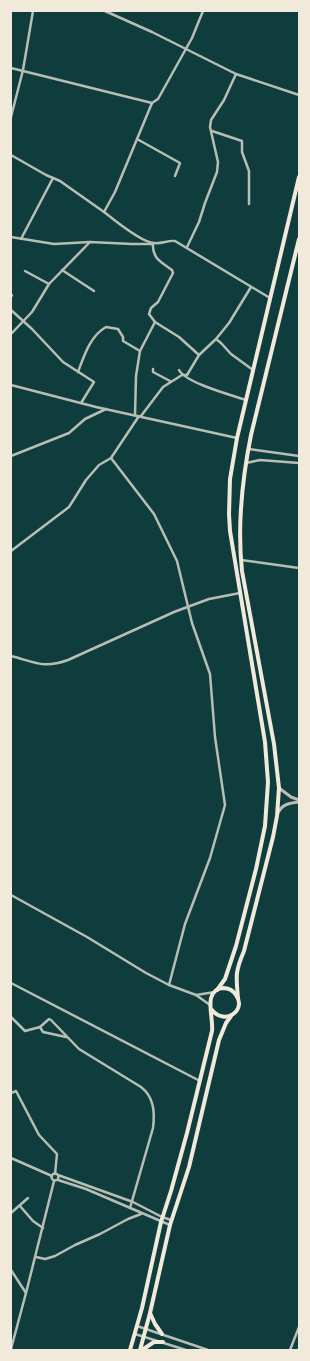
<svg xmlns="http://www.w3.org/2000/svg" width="310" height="1361" viewBox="0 0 310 1361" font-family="Literata,serif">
<rect width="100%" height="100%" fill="#0f3d3e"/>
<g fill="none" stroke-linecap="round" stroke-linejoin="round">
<!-- minor -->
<g stroke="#b8beb3" stroke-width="2.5">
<polyline points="105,11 152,32 236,74 299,95"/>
<path d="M203,11L192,38L158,99L152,103L115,192L104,212C114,220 142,243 154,243C162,244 168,240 175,241L270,298"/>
<polyline points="11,68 152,103"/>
<polyline points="11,117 23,70 33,11"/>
<polyline points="212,131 242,141 242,152 249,171 249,204"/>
<polyline points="137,139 180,163 175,176"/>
<polyline points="11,155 46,175 60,181 104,212"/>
<path d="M11,237L54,244L90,242L132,244H153C152,258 161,262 172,270L173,273L158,302L151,308L149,314L155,322L179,337L199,355"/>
<polyline points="21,239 53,178"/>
<polyline points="187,247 199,222 205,203 217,172 218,162 210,127 211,120 224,100 236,74"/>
<polyline points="62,270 94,291"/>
<polyline points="25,271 49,284"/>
<polyline points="11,297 12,295"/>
<polyline points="11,310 32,329 63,362 94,382 81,403"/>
<polyline points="11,334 32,312 49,284 90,242"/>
<polyline points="216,339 221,343 231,354 253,370"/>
<polyline points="153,369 153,372 170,381"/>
<path d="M179,370C186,383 231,395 246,400"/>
<path d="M78,372C84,356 90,336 106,327L118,329L123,337V341L140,351"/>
<polyline points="11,385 96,407 237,438"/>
<polyline points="135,415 136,376 140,351 155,322"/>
<polyline points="141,416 163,387 182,375 187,375 199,355 216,339 229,323 251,287"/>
<polyline points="249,449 299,456"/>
<polyline points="11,456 69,433 85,419 106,409"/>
<polyline points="111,458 154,514 177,561 192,623 210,674 215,737 225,805 210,858 185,924 169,985"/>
<polyline points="246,463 260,460 299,463"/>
<polyline points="11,551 69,507 86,480 99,465 111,458 139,416"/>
<polyline points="241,560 299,568"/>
<path d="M11,656C35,662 43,669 68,660L174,612L209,599L240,593"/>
<polyline points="11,895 87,937 146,973 169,985 196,995 210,1005"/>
<polyline points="11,983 200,1081"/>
<polyline points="196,995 215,992"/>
<polyline points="11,1017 25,1031 40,1027"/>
<path d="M66,1037L43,1032L40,1027L49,1019L51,1020L79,1049L141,1087C154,1097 155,1112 153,1128L130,1208"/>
<polyline points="11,1093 16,1091 39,1135 57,1154 55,1174"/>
<polyline points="11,1158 52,1176"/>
<circle cx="55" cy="1177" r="3.5"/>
<polyline points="58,1175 133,1202 162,1217 171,1220"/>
<polyline points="58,1180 86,1189 170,1225"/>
<polyline points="20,1206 33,1221 43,1228"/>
<polyline points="11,1213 28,1198"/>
<polyline points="36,1257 45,1259 55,1256 75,1245 100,1234 128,1219 141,1214"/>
<polyline points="11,1270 26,1293 11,1349"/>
<polyline points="26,1293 54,1181"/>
<polyline points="137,1326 208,1350"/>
<polyline points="135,1334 186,1350"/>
<polyline points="290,1350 299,1327"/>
<polyline points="298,1350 299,1349"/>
</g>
<!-- tertiary -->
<g stroke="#b8beb3" stroke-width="3">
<polyline points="279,788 291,797 299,800"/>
<path d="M278,813C282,804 290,803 299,802"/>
</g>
<!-- trunk -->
<g stroke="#f1e9da" stroke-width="4">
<polyline points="217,990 225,979 236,946 256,869 265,826 268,782 265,742 258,700 230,531 229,514 230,479 237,438 299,177"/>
<path d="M238,998C236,976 235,972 244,951L273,837L277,816L279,788L274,744L242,571C237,525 242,480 251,435L299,239"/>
<polyline points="150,1313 155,1324 162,1334"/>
<path d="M130,1350L142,1308L161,1222L171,1191L187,1133L212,1031C214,1018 202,990 223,988C228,988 233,990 236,995C247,1010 225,1026 212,1010"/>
<polyline points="140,1350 150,1313 170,1225 189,1167 219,1040 226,1023 231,1016"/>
<polyline points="142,1350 154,1342 163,1342"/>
</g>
</g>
<!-- border -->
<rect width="310" height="1361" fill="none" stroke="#f1e9da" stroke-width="24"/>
</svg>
